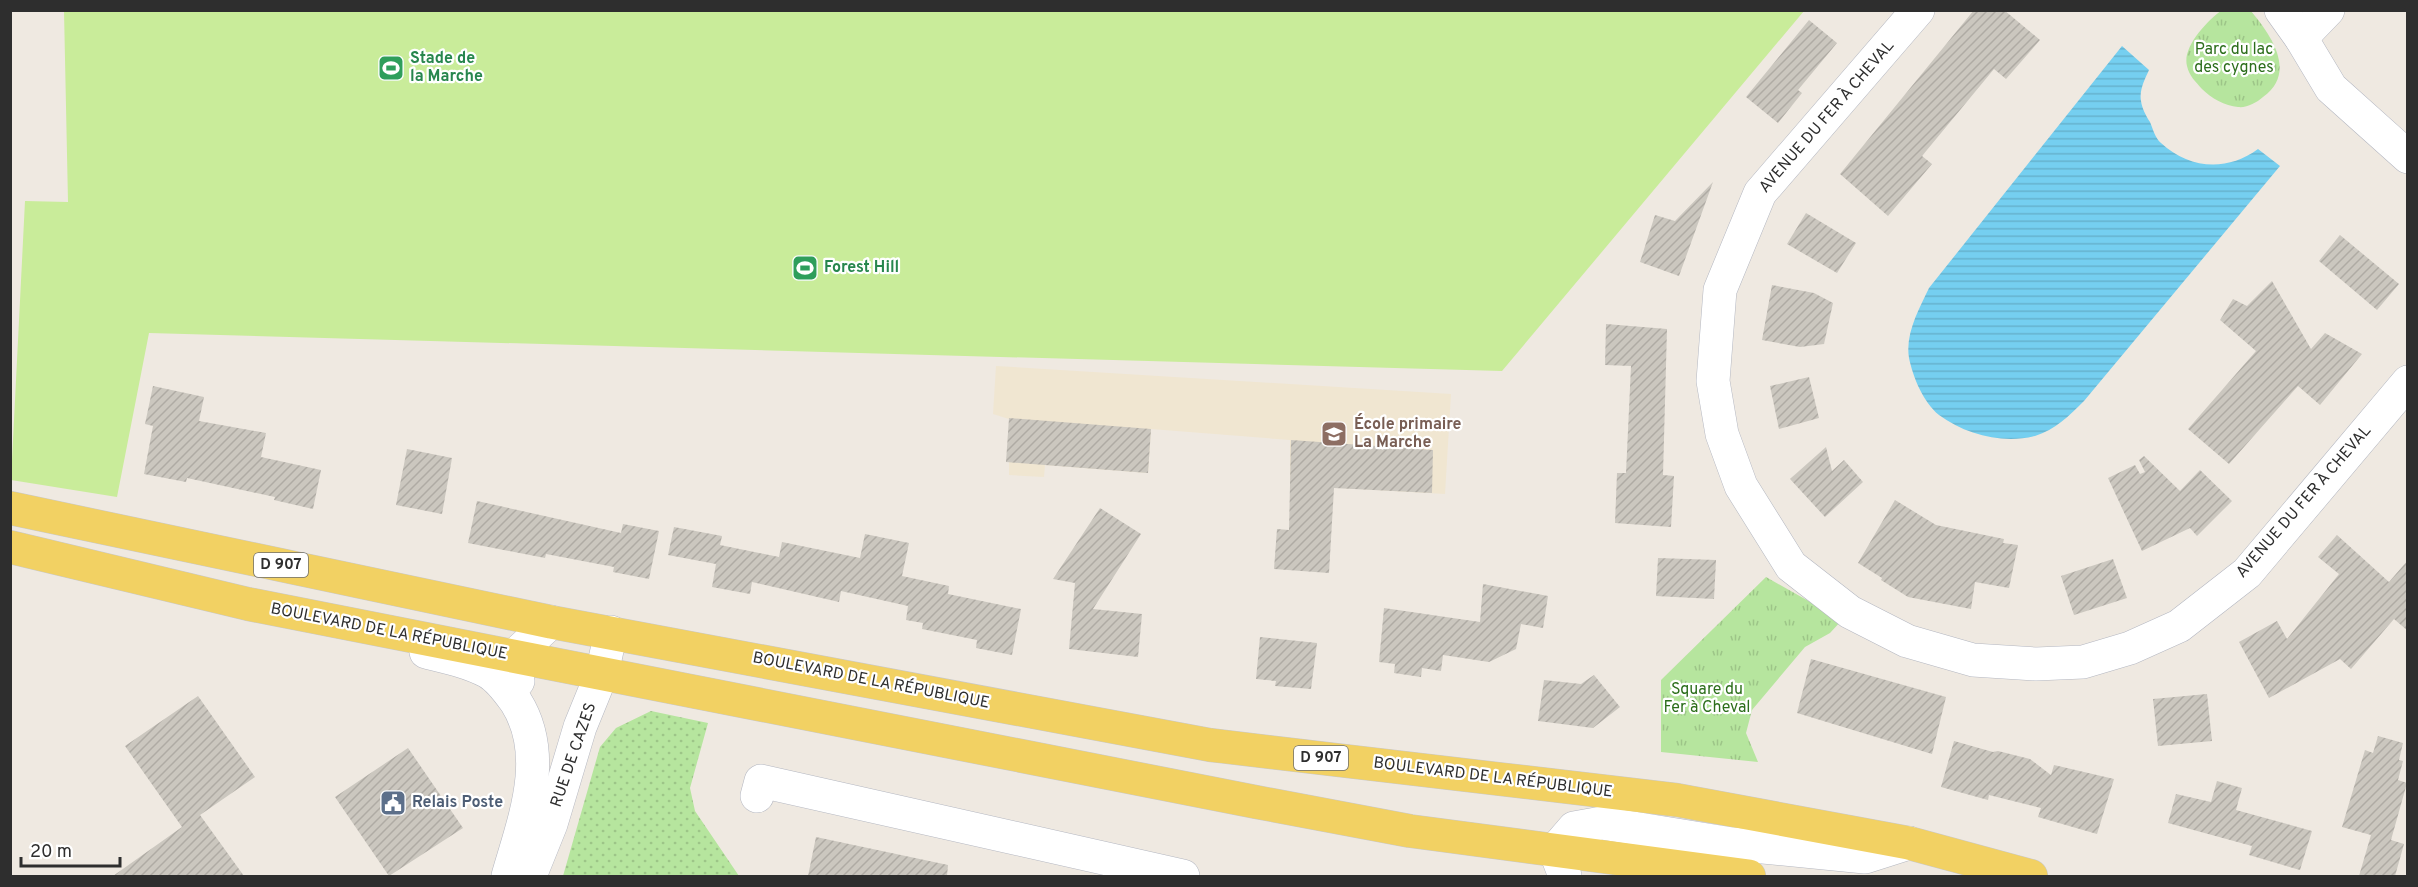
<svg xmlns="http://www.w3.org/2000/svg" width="2418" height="887" viewBox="0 0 2418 887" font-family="Overpass,sans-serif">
<defs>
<pattern id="grass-dots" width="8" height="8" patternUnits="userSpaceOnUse" patternTransform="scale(1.5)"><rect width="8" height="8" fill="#b6e59e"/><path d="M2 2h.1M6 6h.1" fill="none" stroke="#9dc588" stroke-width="1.8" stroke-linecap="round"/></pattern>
<pattern id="park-tufts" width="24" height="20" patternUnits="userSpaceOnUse" patternTransform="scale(1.5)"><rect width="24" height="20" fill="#b6e59e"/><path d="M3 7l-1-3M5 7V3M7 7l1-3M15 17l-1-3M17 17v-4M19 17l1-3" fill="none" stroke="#9dc588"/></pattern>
<pattern id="water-rules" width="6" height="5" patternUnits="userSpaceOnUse" patternTransform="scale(1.5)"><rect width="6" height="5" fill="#75cff0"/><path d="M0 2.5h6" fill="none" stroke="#66b2ce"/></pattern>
<pattern id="building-hatch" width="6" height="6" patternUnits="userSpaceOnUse" patternTransform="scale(1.5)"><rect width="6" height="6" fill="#cbc7bf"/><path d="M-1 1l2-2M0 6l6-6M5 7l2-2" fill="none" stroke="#afaba4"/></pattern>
</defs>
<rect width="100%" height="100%" fill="#efe9e1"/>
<!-- education -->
<polygon fill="#f0e6d1" points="996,366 1451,394 1445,494 1290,485 1290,440 1151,429 1148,473 1045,465 1044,477 1009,475 1009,419 993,414"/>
<!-- grass -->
<polygon fill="url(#grass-dots)" points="651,711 708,723 690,788 695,811 739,876 563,876 600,747 616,728"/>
<!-- park -->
<g fill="url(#park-tufts)">
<path d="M2222,10L2251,11C2270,34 2298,72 2263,97C2256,103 2247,108 2238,107C2225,106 2211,98 2202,89C2196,82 2189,76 2187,66C2182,47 2207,21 2222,10Z"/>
<polygon points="1766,577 1842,620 1830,633 1805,647 1752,710 1746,733 1758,762 1661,752 1661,680"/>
</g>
<!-- pitch -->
<polygon fill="#c9ec9a" points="64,11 64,10 1804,11 1502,371 149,333 117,497 11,480 25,201 68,202"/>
<!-- water -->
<path fill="url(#water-rules)" d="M2122,46L2149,70C2145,79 2139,90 2141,101C2142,108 2146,116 2150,122C2153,129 2155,138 2161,143C2189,169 2227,172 2258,149L2280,166L2084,401C2070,415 2055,430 2035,436C2003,444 1966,435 1939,415C1923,402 1913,377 1909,358C1905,334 1919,309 1929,288Z"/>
<!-- building -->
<g fill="url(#building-hatch)">
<polygon points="1974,10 2004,10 2040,40 2006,79 1994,69 1922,156 1932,164 1888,216 1840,174"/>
<polygon points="1809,20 1837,43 1798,90 1802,93 1778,123 1746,97"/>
<polygon points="1713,182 1679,276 1640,262 1655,215 1675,221"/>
<polygon points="1806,213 1856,243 1837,273 1787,244"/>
<polygon points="2340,235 2399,284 2377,310 2319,261"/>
<polygon points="2272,281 2311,349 2325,333 2362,354 2320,405 2298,386 2229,464 2188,429 2256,351 2220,320 2233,299 2247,306"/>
<polygon points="1772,285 1814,293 1833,303 1824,344 1800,347 1762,340"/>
<polygon points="1606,324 1667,329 1663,475 1674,476 1671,527 1615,523 1617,473 1626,473 1631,366 1605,365"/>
<polygon points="1809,377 1819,418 1779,429 1770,386"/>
<polygon points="153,386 204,397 199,421 266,433 261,457 321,470 313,509 274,500 275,497 187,478 186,482 144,474 153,426 145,424"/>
<polygon points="1009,418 1151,429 1148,473 1006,462"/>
<polygon points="1291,440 1433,450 1432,493 1334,488 1329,573 1274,569 1277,529 1289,530"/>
<polygon points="1826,447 1832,471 1844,460 1863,482 1825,517 1790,479"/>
<polygon points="407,449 452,458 442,514 396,505"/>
<polygon points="2144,456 2180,491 2200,470 2232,501 2197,536 2190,528 2142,551 2108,478 2135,465 2140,474 2145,472 2139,460"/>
<polygon points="1895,500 1936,525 2004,539 2003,543 2018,545 2009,588 1975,582 1971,609 1908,597 1881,580 1882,578 1858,563"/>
<polygon points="477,501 621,533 623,524 659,531 649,579 613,572 614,567 546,554 545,558 468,543"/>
<polygon points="1100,508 1141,534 1093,609 1142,614 1138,657 1069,649 1075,583 1053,579"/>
<polygon points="674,527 722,536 720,545 779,557 782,542 860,558 865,534 909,543 902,576 949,586 948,594 1021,609 1012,655 976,648 977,640 922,629 923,623 906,620 908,606 841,591 839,602 752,582 750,594 712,587 716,564 668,555"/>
<polygon points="2337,535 2389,582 2408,560 2408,631 2394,619 2351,669 2340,659 2269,698 2239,642 2277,621 2287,639 2339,574 2318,557"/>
<polygon points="1658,558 1716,560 1714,599 1656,596"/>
<polygon points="2113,559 2127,598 2074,615 2061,576"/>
<polygon points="1483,584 1548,596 1543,628 1521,624 1516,649 1489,662 1443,655 1441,671 1422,668 1421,677 1394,673 1395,664 1379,662 1384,608 1480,622"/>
<polygon points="1260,637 1317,643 1311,689 1275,686 1276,681 1256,679"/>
<polygon points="1811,659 1946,697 1932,754 1797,713"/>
<polygon points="1594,675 1620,707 1593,728 1538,721 1544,680 1581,684"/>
<polygon points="2207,694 2212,741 2158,746 2153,699"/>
<polygon points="198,696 255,777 200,815 244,876 113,876 182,827 125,746"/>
<polygon points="2378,736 2403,743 2399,760 2403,761 2398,780 2407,783 2391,840 2404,844 2395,876 2359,876 2371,835 2342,827 2365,750 2373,753"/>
<polygon points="1954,741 1993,752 1998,751 2030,759 2051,775 2054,765 2114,779 2097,834 2038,817 2041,808 1989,795 1988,800 1941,787"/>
<polygon points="408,748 463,828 389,876 335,797"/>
<polygon points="2217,781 2242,788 2236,810 2312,831 2300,870 2249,855 2252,846 2168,823 2176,794 2211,802"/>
<polygon points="816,837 948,865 947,876 808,876"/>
</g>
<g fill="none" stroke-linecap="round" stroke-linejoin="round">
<!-- minor casing -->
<g stroke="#b4b7c1" stroke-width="34">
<g id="minor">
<polyline points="1918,10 1760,193 1720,290 1713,381 1722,434 1741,486 1791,566 1850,612 1907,641 1973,660 2036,664 2083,662 2130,648 2179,626 2247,573 2408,382"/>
<polyline points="2281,10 2301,38 2331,88 2408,157"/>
<polyline points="2301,38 2328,10"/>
<path d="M426,652C447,657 469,662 488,672C500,679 508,691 516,702C550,756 524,820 508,876"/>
<polyline points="518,681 514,656 551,622"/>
<polyline points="757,796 761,781 1183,876"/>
<polyline points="530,876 551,824 580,727 602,673 611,632"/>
<polyline points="1565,876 1555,850 1574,828 1602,823 1732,844 1865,857 1909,843"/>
</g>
</g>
<!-- major casing -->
<g stroke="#c9c9c9" stroke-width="34">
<g id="major">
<polyline points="10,508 551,622 1210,745 1677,800 1909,843 2031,876"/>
<polyline points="10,547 248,604 1256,802 1410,831 1749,876"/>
</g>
</g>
<!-- minor -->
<use href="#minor" stroke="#fff" stroke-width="33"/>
<!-- major -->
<use href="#major" stroke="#f2d163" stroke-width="33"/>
</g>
<!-- icons -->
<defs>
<g id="stadium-square" transform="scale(1.35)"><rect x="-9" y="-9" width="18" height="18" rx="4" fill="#2e9e5b" stroke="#fff"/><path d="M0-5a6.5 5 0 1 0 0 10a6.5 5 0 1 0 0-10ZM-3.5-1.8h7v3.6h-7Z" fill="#fff"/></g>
<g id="school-square" transform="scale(1.35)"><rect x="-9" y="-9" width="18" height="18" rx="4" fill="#8d6e63" stroke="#fff"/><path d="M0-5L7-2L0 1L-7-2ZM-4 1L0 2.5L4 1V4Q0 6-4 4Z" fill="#fff"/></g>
<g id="civic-square" transform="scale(1.35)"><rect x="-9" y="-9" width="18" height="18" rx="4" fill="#5c6f8a" stroke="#fff"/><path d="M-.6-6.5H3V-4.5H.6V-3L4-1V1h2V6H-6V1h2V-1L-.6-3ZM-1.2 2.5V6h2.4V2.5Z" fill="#fff"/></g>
</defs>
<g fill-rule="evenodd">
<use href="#stadium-square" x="391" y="68"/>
<use href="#stadium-square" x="805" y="268"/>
<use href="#school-square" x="1334" y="434"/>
<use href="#civic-square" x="393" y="803"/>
</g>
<g text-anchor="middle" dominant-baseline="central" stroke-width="4.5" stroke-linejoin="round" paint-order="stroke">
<!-- shield labels -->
<g fill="#fff" stroke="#6d6d6d" stroke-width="1.5">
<rect x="254" y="553" width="54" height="24" rx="4.5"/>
<rect x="1294" y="746" width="54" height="24" rx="4.5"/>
</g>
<g font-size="15" font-weight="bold" fill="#2e2e2e">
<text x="281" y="565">D 907</text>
<text x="1321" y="758">D 907</text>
</g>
<!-- park labels -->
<g font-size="16" fill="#2c6e1b" stroke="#fff">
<text x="2234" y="50">Parc du lac<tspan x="2234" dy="18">des cygnes</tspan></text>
<text x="1707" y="690">Square du<tspan x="1707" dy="18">Fer à Cheval</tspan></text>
</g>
<!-- leisure labels -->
<g font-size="16" font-weight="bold" fill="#27864d" stroke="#fff" text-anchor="start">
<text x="410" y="59">Stade de<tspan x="410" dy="18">la Marche</tspan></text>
<text x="824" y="268">Forest Hill</text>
</g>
<!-- street labels -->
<g font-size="16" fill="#2e2e2e" stroke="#fff">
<text transform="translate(1827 117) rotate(-49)">AVENUE DU FER À CHEVAL</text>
<text transform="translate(2304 502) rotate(-49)">AVENUE DU FER À CHEVAL</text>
<text transform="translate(389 632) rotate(11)">BOULEVARD DE LA RÉPUBLIQUE</text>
<text transform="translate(871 681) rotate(11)">BOULEVARD DE LA RÉPUBLIQUE</text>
<text transform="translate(574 755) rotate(-71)">RUE DE CAZES</text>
<text transform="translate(1493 778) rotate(7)">BOULEVARD DE LA RÉPUBLIQUE</text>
</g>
<!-- education labels -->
<g font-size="16" font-weight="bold" fill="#785e54" stroke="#fff" text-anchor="start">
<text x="1354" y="425">École primaire<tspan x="1354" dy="18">La Marche</tspan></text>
</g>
<!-- service labels -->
<g font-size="16" font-weight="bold" fill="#4e5e75" stroke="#fff" text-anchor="start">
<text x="412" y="803">Relais Poste</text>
</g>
</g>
<!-- border -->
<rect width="2418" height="887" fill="none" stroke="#2e2e2e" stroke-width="24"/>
<!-- scale -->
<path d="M21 857v9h99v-9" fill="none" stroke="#2e2e2e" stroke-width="3"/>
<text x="30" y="857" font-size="18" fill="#2e2e2e" stroke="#ffffff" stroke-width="4.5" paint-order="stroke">20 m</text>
</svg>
